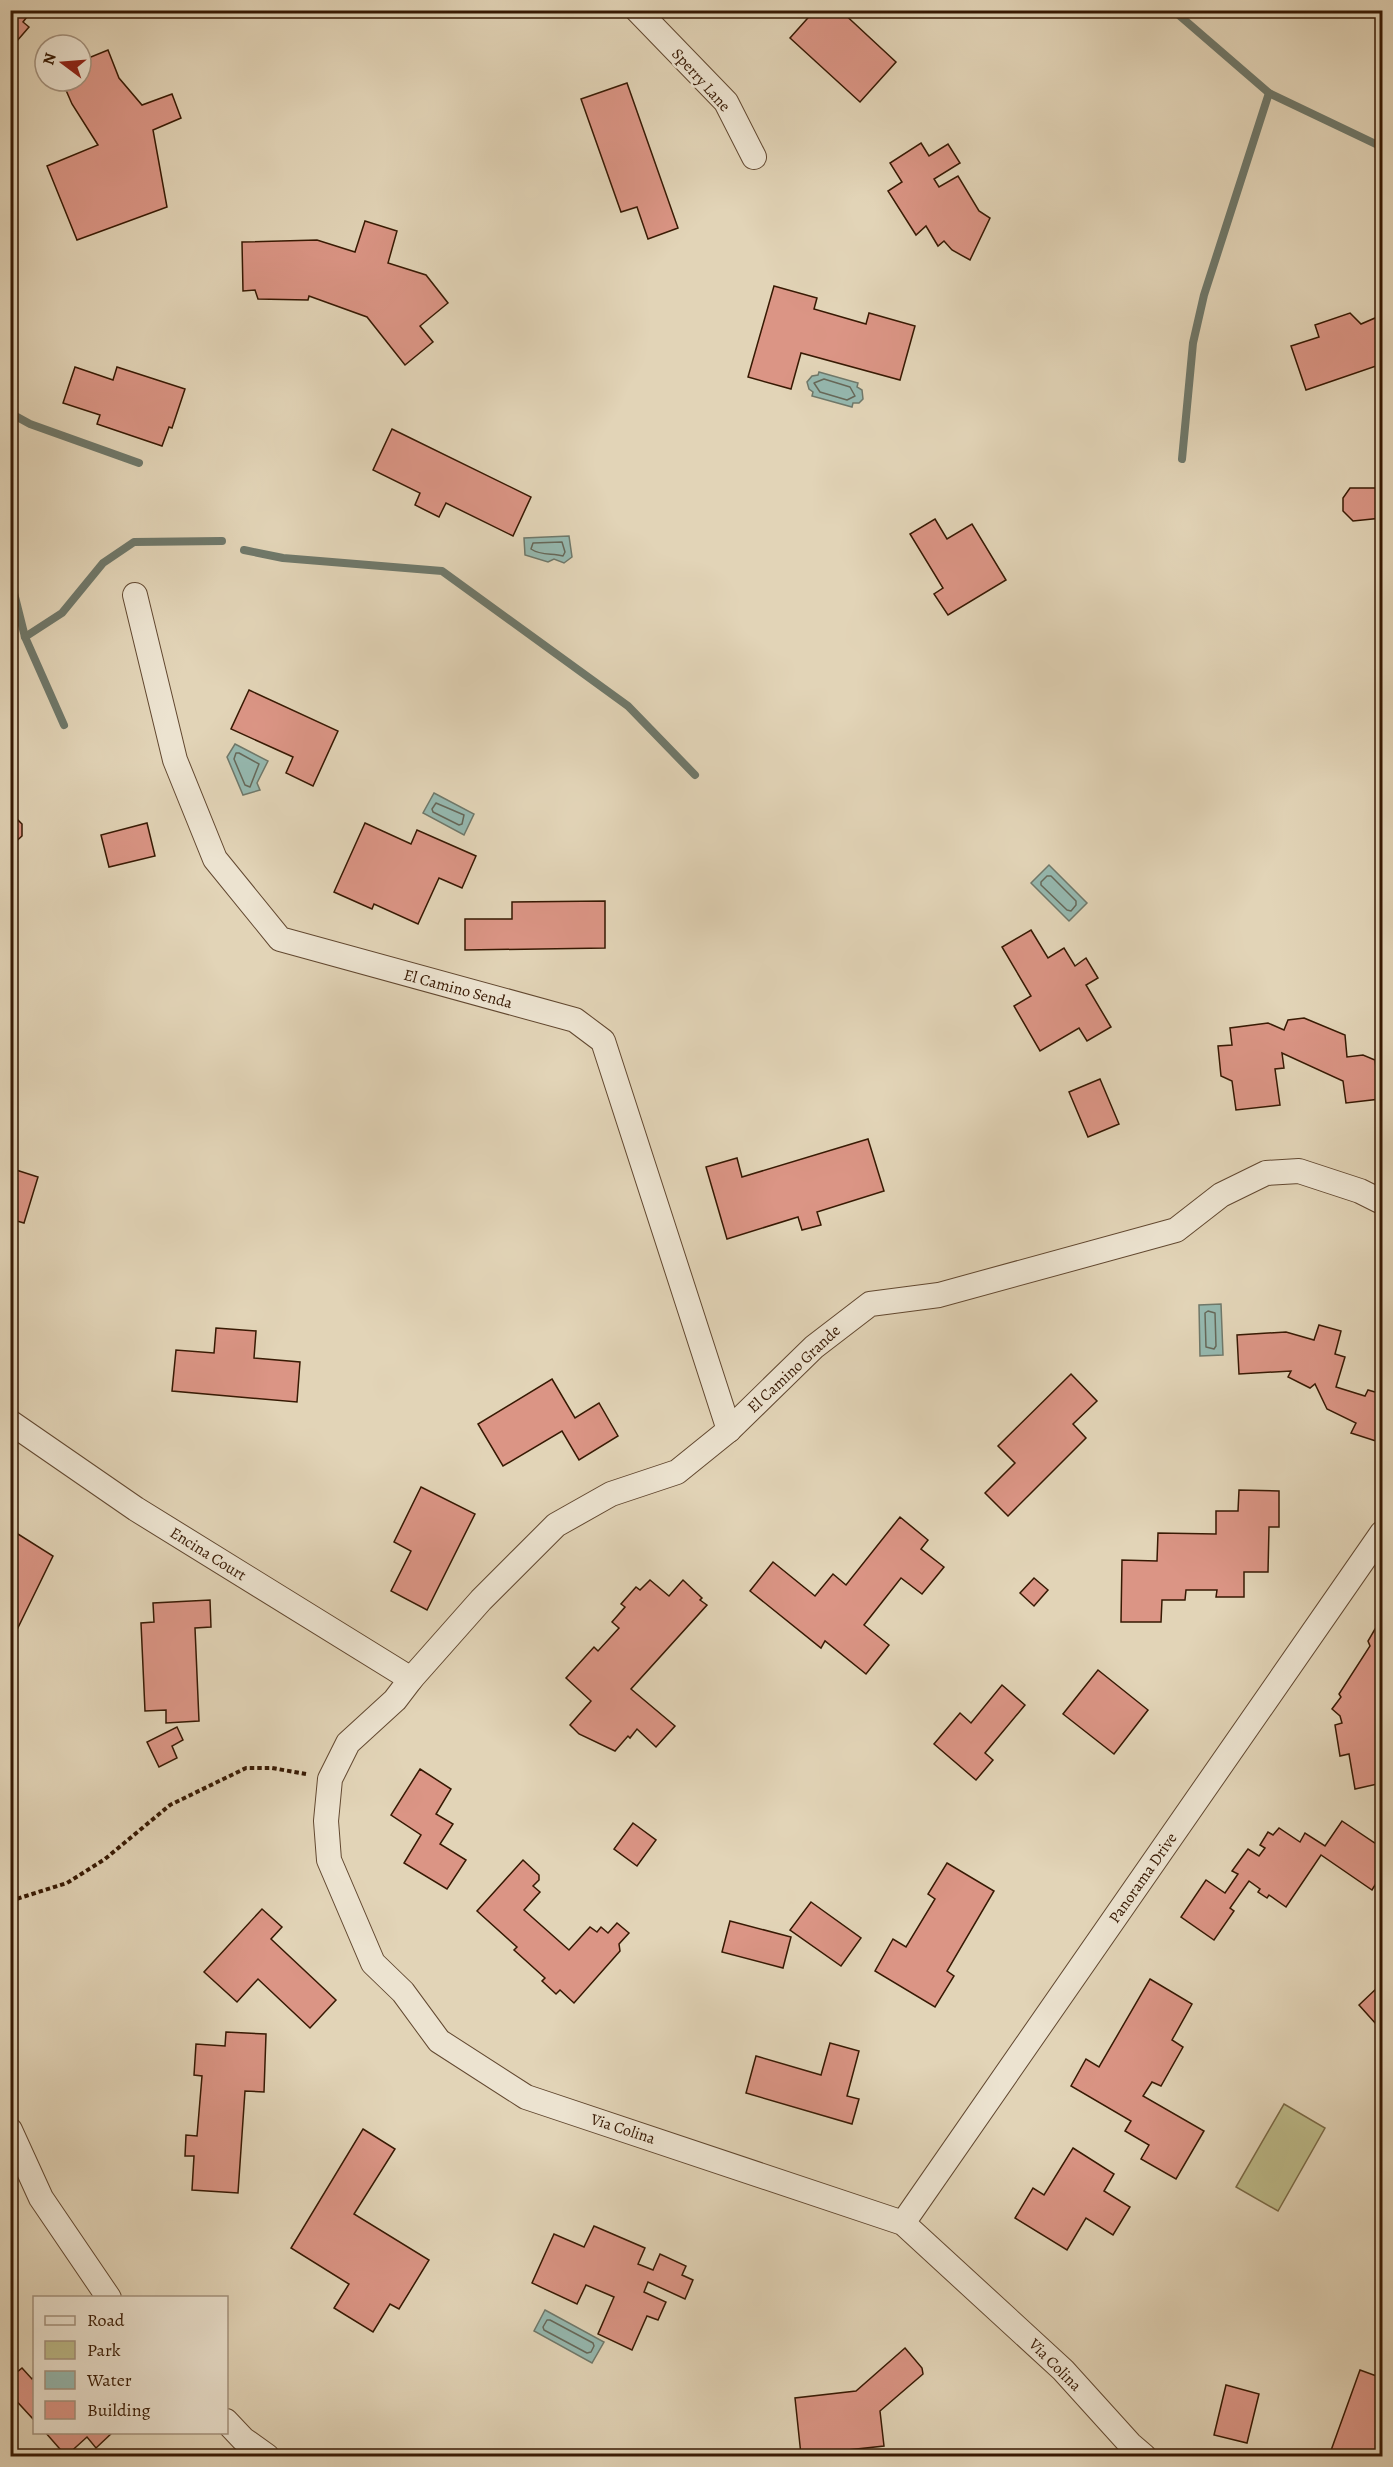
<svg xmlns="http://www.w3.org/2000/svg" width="1393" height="2467" viewBox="0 0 1393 2467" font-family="Alegreya,serif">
<rect width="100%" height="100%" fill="#e2d4b7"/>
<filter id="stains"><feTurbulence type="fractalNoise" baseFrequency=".00333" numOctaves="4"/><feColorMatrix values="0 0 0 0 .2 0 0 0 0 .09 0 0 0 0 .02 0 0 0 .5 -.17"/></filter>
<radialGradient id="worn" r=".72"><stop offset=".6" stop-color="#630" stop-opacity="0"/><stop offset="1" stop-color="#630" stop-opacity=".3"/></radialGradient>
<!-- green -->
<polygon fill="#bcba89" stroke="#7a6a46" stroke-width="1.5" points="1284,2104 1325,2128 1278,2211 1236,2187"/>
<!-- water -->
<g fill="#95b8af" stroke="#6f786a" stroke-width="1.5">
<polygon points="819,372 858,383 857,387 862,390 863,399 859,403 853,403 852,407 812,396 813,392 809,389 807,382 812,376 818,375"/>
<polygon points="569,536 572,557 564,563 554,559 548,562 525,555 524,538"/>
<polygon points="235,744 268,761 257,783 260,790 243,795 227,757"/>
<polygon points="434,793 474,814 464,835 423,813"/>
<polygon points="1049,865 1087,903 1069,921 1031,883"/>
<polygon points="1221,1304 1223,1355 1200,1356 1199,1305"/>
<polygon points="545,2310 604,2342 592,2363 534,2331"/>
</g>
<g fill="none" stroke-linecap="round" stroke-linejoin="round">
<!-- shore -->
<g stroke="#666859" stroke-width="1.5">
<polygon points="824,379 850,387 855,396 847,400 820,392 814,383"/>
<path d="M562,542L565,552L563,556C552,553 541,556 531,549L533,543Z"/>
<polygon points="236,753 239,753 259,764 250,787 245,785 234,759"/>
<polygon points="436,803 464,815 462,824 459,825 433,812 432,809"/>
<polygon points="1047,876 1051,876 1076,901 1076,905 1071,911 1067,910 1041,885 1041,882"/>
<polygon points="1208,1311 1215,1313 1216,1346 1214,1349 1206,1347 1205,1313"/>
<polygon points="547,2320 550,2320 593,2343 594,2346 591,2352 587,2353 544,2330 543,2327"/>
</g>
<!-- stream -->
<g stroke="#6f786a" stroke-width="8">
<polyline points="1173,10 1269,93 1382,147"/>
<polyline points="10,413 30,424 139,463"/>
<polyline points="1182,459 1193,343 1204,295 1269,93"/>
<polyline points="244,550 283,558 442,571 628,706 695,775"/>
<polyline points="10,577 25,637 64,725"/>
<polyline points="25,637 62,613 103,563 134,542 222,541"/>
</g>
</g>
<!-- building -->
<g fill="#db9585" stroke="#371903" stroke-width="1.5">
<polygon points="10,10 27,10 30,13 23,22 29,27 10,49"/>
<polygon points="815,10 840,10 896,62 860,102 790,38"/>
<polygon points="108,50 119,78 142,105 172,94 181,118 153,130 167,207 77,240 47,166 98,145 72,104 62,81 81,81 81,61"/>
<polygon points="627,83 678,228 648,239 637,207 621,212 581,99"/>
<polygon points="921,143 929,156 948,144 960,163 934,179 939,187 958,176 979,211 990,218 970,260 952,250 944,241 938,246 926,226 916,235 888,191 902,182 890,163"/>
<polygon points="365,221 397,231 388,263 426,275 448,303 420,326 433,342 405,365 367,317 309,296 308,300 258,299 255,290 243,291 242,242 317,240 355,252"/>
<polygon points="774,286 817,298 814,309 866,324 869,313 915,326 900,380 801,353 791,389 748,377"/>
<polygon points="1350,313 1361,324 1382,315 1382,364 1306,390 1291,346 1319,337 1315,325"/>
<polygon points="75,367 113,380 117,367 185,389 172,428 169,427 162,446 97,424 100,415 63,403"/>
<polygon points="392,429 531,497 513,536 446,503 439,517 415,505 420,493 373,470"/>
<polygon points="1382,454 1382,518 1353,521 1343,511 1343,498 1350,488 1378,488 1377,463"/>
<polygon points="935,519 947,539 972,524 1006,580 948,615 934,594 943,588 910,534"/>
<polygon points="249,690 338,731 313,786 286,773 293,757 231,729"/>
<polygon points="10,812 22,824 22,836 10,847"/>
<polygon points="147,823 155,856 109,867 101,835"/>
<polygon points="365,823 411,844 417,830 476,856 462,888 439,878 418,924 374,904 372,909 334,892"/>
<polygon points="605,901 605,948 465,950 465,919 512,919 512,902"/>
<polygon points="1031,930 1048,958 1064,948 1075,966 1086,958 1098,978 1086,985 1111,1027 1087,1041 1079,1028 1040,1051 1014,1006 1031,996 1002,947"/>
<polygon points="1304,1018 1345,1035 1347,1057 1363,1055 1375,1060 1380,1099 1346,1103 1343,1081 1282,1053 1284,1068 1275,1069 1280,1105 1236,1110 1232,1081 1221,1076 1218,1046 1232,1045 1230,1028 1268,1023 1284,1030 1288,1020"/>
<polygon points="1100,1079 1119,1124 1088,1137 1069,1092"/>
<polygon points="868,1139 884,1191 817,1212 821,1225 802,1230 798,1217 727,1239 706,1167 737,1158 742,1177"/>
<polygon points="10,1168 38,1177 24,1223 10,1219"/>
<polygon points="1319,1325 1341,1331 1335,1354 1345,1357 1336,1387 1365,1396 1368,1390 1382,1394 1382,1443 1351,1433 1356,1423 1327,1409 1315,1384 1310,1388 1288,1377 1291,1371 1239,1374 1237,1335 1286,1332 1314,1340"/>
<polygon points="216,1328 256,1331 254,1358 300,1362 297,1402 172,1391 176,1350 214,1353"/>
<polygon points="1071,1374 1097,1401 1073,1424 1086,1438 1008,1516 985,1493 1015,1463 998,1446"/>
<polygon points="552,1379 575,1418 599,1403 618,1436 579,1460 562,1431 503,1466 478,1424"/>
<polygon points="421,1487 475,1514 427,1610 391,1591 411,1551 394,1542"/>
<polygon points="1239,1490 1279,1491 1279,1527 1269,1527 1268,1572 1244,1572 1244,1597 1216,1597 1217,1590 1186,1590 1185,1600 1162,1600 1161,1622 1121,1622 1122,1560 1157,1561 1158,1533 1216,1534 1216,1511 1238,1511"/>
<polygon points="900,1517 928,1540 921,1549 944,1567 922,1594 901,1578 864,1625 889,1645 866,1674 825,1641 821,1648 750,1591 773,1562 815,1596 833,1574 846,1585"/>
<polygon points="10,1529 53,1556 10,1644"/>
<polygon points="1034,1578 1048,1590 1034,1606 1020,1593"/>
<polygon points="650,1580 669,1596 683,1580 702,1598 700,1600 707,1605 631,1689 675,1726 656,1747 637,1729 630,1738 628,1736 615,1751 579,1734 570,1725 591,1701 566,1678 594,1647 598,1651 619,1628 612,1622 625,1607 621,1604 636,1587 640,1590"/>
<polygon points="210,1600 211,1627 195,1628 199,1721 166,1723 166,1710 145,1711 141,1623 154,1622 153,1603"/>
<polygon points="1375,1629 1382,1629 1382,1783 1355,1789 1349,1754 1340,1756 1335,1725 1342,1723 1340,1716 1332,1709 1341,1697 1339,1694 1370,1646 1368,1641"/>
<polygon points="1098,1670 1148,1710 1114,1754 1063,1714"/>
<polygon points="1002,1685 1025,1705 985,1753 993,1760 976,1780 934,1744 960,1713 971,1723"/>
<polygon points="177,1727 183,1740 172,1746 177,1758 159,1767 147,1742"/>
<polygon points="420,1769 451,1789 436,1814 453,1824 440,1844 466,1860 447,1889 404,1863 421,1835 391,1815"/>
<polygon points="1342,1821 1382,1848 1382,1874 1372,1890 1321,1855 1286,1907 1269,1895 1267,1898 1258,1892 1260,1889 1249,1881 1230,1908 1234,1911 1214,1940 1181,1917 1206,1880 1225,1893 1238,1874 1232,1871 1248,1849 1259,1856 1265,1848 1260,1845 1268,1832 1273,1835 1279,1828 1300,1842 1305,1833 1325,1846"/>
<polygon points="633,1823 656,1840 637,1866 614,1849"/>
<polygon points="523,1860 539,1875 539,1880 533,1886 540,1892 524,1910 569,1950 590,1927 597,1932 601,1927 608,1933 617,1923 629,1933 619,1944 620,1951 574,2003 560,1990 556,1994 542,1981 545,1978 514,1950 517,1947 477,1911"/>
<polygon points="947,1863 994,1891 947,1971 954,1976 935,2007 875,1971 893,1939 906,1947 935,1899 928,1894"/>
<polygon points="811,1902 861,1938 841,1966 790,1930"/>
<polygon points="262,1909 282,1927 271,1939 336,2000 310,2028 258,1979 237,2002 204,1972"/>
<polygon points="730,1921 791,1937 783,1968 722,1952"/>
<polygon points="1150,1979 1192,2004 1172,2040 1183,2047 1161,2086 1152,2082 1143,2096 1204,2131 1176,2179 1141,2159 1149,2145 1125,2131 1131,2121 1071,2086 1086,2059 1099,2067"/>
<polygon points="1378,1987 1382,1992 1382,2019 1376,2024 1359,2005"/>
<polygon points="226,2032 266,2034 264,2092 245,2091 238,2193 192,2190 194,2156 185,2156 186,2135 197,2136 202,2076 194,2075 196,2044 225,2046"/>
<polygon points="830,2043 859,2051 847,2096 859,2099 852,2124 746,2093 756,2056 821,2075"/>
<polygon points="363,2129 395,2149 354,2214 429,2260 399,2309 390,2304 373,2332 334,2308 349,2284 291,2248"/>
<polygon points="1073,2148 1114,2174 1104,2191 1130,2207 1113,2235 1086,2218 1067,2250 1015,2218 1033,2188 1044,2195"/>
<polygon points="594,2226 645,2248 638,2264 653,2270 660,2254 686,2266 682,2275 693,2280 685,2299 648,2282 644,2292 666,2302 658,2320 647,2316 632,2350 598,2334 614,2297 586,2285 577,2304 532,2283 554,2234 584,2247"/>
<polygon points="905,2348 922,2368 923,2374 880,2411 884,2446 801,2455 795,2398 856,2391"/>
<polygon points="22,2368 32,2379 34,2377 34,2420 10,2394 10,2378"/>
<polygon points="1360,2370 1382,2378 1382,2432 1374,2456 1329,2456"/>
<polygon points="1226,2385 1259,2394 1247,2443 1214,2435"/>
<polygon points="45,2432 113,2432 96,2448 87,2437 66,2456"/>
</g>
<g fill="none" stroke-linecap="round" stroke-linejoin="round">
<!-- minor casing -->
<g stroke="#624830" stroke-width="26">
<g id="minor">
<polyline points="637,10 726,102 754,157"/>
<polyline points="135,595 175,760 215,859 280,939 575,1020 603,1041 729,1430"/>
<polyline points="10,1422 136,1509 411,1679"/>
<polyline points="10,2130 41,2198 109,2298"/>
<polyline points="903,2223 1382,1533"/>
<polyline points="226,2421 243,2439 267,2456"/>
<polyline points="1144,2456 1130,2444 1063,2370 903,2223 526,2097 439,2041 403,1992 373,1963 329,1860 326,1821 330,1779 348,1743 395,1700 411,1679 481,1600 556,1525 611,1494 677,1472 729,1430 814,1347 870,1304 939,1295 1176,1230 1221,1195 1266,1173 1299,1171 1360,1191 1382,1202"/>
</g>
</g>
<!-- path -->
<polyline stroke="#371903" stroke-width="4" stroke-dasharray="4.5 3" stroke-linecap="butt" points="10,1901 67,1883 105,1859 170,1805 246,1768 272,1768 306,1774"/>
<!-- minor -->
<use href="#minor" stroke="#ece3d0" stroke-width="24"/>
</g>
<g text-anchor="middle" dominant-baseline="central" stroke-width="5" stroke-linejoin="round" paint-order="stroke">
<!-- street labels -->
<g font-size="16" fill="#371903" stroke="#ece3d0">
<text transform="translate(701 80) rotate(48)">Sperry Lane</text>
<text transform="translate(458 989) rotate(15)">El Camino Senda</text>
<text transform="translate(794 1369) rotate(-43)">El Camino Grande</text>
<text transform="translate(208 1554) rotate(32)">Encina Court</text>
<text transform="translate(1143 1878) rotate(-55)">Panorama Drive</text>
<text transform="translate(623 2129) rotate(18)">Via Colina</text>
<text transform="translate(1055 2365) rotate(45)">Via Colina</text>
</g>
</g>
<!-- margin -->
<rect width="1393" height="2467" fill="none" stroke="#e2d4b7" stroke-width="36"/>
<rect x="12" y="12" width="1369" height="2443" fill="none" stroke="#371903" stroke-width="3"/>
<rect x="18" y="18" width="1357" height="2431" fill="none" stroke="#371903" stroke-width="1.5"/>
<!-- legend -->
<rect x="33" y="2296" width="195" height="138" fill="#ece3d0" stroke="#a4927e" stroke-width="1.5"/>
<rect x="45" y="2316" width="30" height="9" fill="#ece3d0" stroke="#a4927e" stroke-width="1.5"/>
<text x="87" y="2326" font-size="18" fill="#371903">Road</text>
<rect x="45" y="2341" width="30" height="18" fill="#bcba89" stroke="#a4927e" stroke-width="1.5"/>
<text x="87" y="2356" font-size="18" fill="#371903">Park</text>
<rect x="45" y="2371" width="30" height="18" fill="#95b8af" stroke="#a4927e" stroke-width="1.5"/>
<text x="87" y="2386" font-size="18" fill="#371903">Water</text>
<rect x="45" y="2401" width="30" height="18" fill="#db9585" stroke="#a4927e" stroke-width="1.5"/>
<text x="87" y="2416" font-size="18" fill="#371903">Building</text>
<!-- north arrow -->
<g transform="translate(63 63) rotate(286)"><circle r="28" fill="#ece3d0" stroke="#a4927e" stroke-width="1.5"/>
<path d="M0-4.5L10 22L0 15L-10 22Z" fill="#8f2418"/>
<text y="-9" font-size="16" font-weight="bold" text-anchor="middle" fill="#371903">N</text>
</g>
<rect width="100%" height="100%" filter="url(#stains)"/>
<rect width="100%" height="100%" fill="url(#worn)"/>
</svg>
